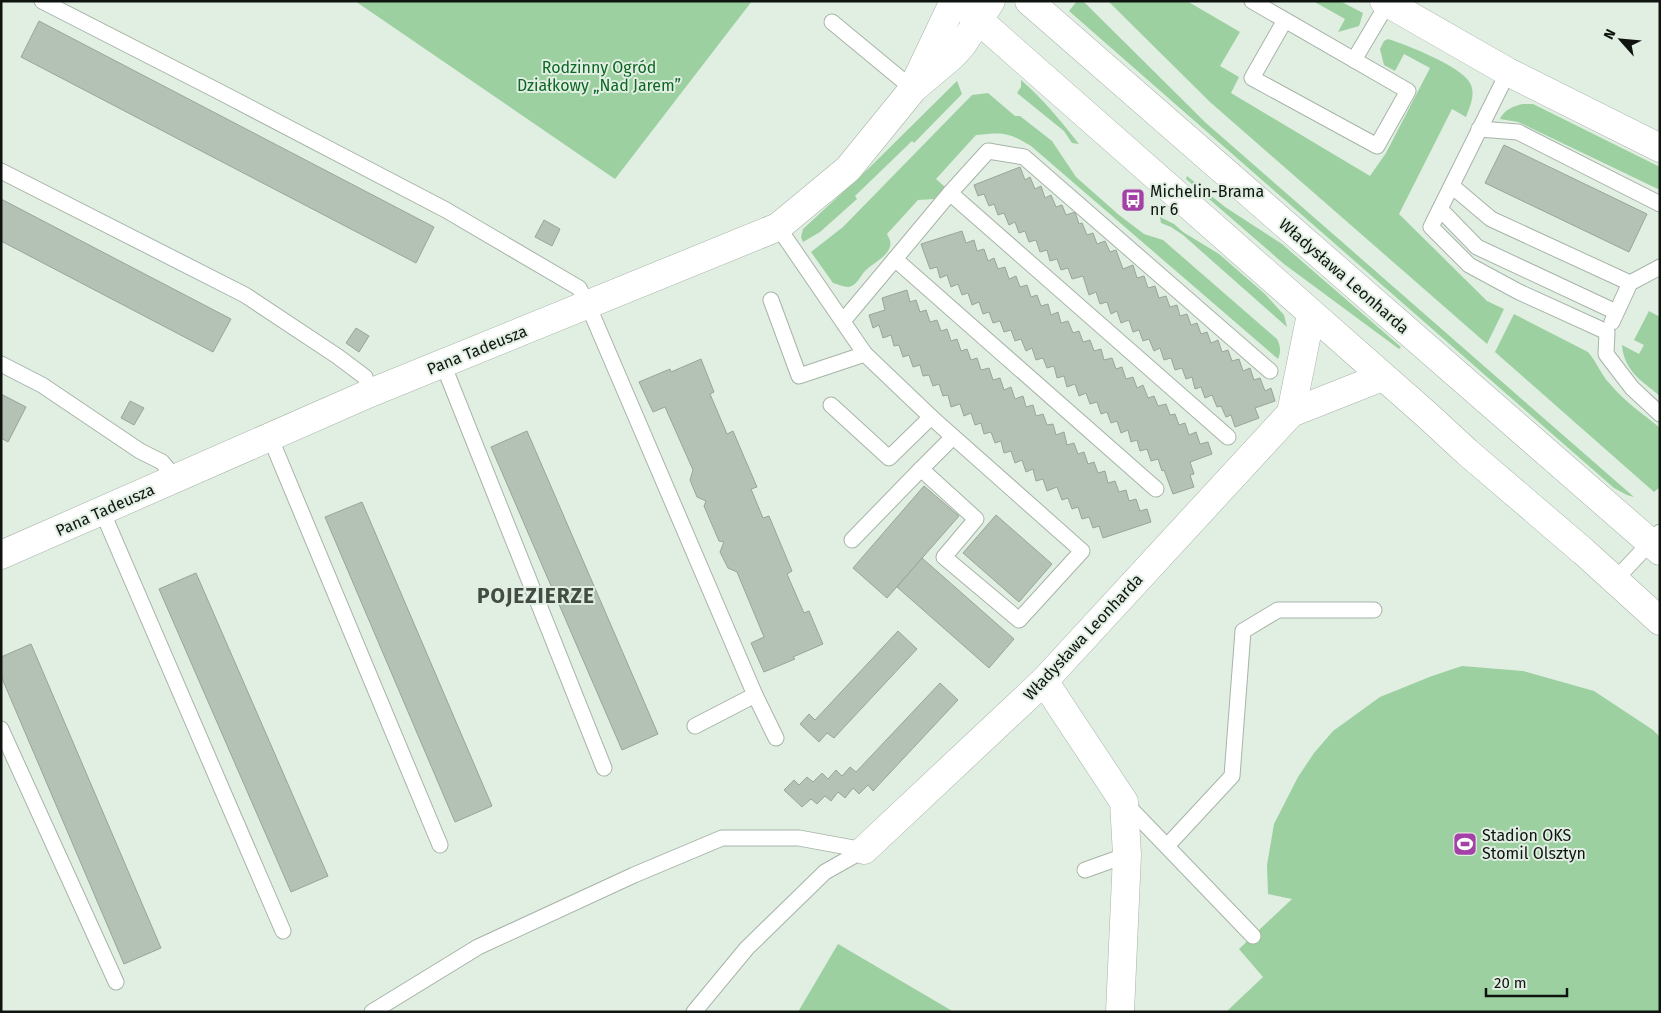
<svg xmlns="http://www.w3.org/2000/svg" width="1661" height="1013" viewBox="0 0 1661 1013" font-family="'Fira Sans',sans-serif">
<rect width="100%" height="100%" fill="#e1eee2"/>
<!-- green -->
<g fill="#9cd0a0">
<polygon points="355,1 752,1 615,179"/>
<polygon points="1077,1 1082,1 1086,4 1206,123 1634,497 1627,495 1614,488 1069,11"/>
<path d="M1108,1H1187L1240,32L1220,66L1239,77L1231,93L1370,176L1386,153L1430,68L1404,54L1395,71L1384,65L1380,49L1384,41L1388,39C1407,45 1461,66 1470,83C1476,94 1470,106 1466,117L1452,109L1399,214L1487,301L1504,309L1487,344L1210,102Z"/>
<polygon points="1313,1 1340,1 1363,13 1359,26 1338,32 1345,19"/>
<path d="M1021,80C1043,99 1061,121 1079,144L1072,143L1064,131L1017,93L1021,87Z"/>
<polygon points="957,81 962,94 914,143 912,141 855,196 857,199 820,232 803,242 801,237 803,229 867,170"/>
<path d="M988,93L1015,116H1020L1052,141L1076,177L1119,215L1144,234L1163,240L1277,339C1281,347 1281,352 1278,359L1031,146C1008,132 1004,132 976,135L936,179L945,187L934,199L918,200L887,234C890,240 892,243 889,249C886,257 872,264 865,271C860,276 857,286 848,287C844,287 837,284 833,283L811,252L843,227L972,95Z"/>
<path d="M1523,104H1533L1660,167V190L1518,122L1500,119C1504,110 1513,106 1523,104Z"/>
<polygon points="1187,176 1225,207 1282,244 1401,347 1399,349 1284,264 1186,179"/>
<polygon points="1160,217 1174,224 1183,232 1219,254 1265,294 1284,315 1287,327 1183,235 1171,227 1161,223"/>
<path d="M1649,311L1660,317V396C1642,381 1624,371 1622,345L1639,354L1644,345L1634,340Z"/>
<path d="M1514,314L1588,352C1597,362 1601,375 1610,384C1624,401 1643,414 1660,428V487L1654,492L1495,352Z"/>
<polygon points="1462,666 1523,671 1594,691 1653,730 1660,737 1660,1012 1226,1012 1263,977 1239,949 1292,899 1268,894 1267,865 1274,824 1298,777 1314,753 1333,731 1380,697 1432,676"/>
<polygon points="838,944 954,1012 798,1012"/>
</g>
<!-- building -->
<g fill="#b4c1b5" stroke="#99a599">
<polygon points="39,21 434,227 416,263 21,57"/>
<polygon points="1504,145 1647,214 1629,252 1485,183"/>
<polygon points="1020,167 1025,180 1030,177 1035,189 1041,186 1045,198 1051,195 1056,207 1062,205 1066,215 1075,212 1079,224 1082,223 1087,235 1093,233 1097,244 1105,241 1110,252 1116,250 1123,269 1133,265 1137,278 1144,276 1148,288 1155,286 1159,298 1166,296 1170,307 1177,305 1180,316 1187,314 1191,325 1197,323 1201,334 1207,332 1211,343 1218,340 1222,352 1228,350 1232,361 1239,359 1243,371 1250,368 1254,380 1260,378 1265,391 1271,388 1275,401 1255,408 1259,418 1235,427 1231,415 1226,417 1221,406 1217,407 1212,395 1205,398 1201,387 1195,389 1192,377 1186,379 1182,368 1175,370 1171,358 1164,360 1160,348 1154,351 1149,339 1143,341 1139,330 1133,332 1129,320 1121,323 1117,311 1111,314 1107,302 1100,304 1096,292 1089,295 1083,276 1072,279 1068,268 1061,270 1057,259 1050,261 1047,250 1040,252 1036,240 1029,242 1025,231 1019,233 1015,222 1009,225 1004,213 998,215 994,204 989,206 984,194 978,196 974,185"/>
<polygon points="1,199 231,319 213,352 1,241"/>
<polygon points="544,220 560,229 552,246 535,237"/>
<polygon points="962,231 966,243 974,240 977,251 984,249 988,261 994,258 998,269 1005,267 1009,279 1016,276 1020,287 1027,285 1031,297 1037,295 1041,306 1048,304 1051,315 1058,312 1061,323 1068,321 1073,333 1079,331 1083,342 1090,340 1094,351 1101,349 1104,360 1112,358 1116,369 1122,367 1126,379 1133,377 1137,388 1143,385 1148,398 1154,396 1158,406 1166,404 1170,415 1175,414 1179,425 1185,423 1189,435 1196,432 1200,444 1208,442 1212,454 1190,462 1194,474 1190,475 1194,487 1173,494 1164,470 1162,471 1158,459 1151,461 1147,449 1140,451 1137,440 1131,442 1128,430 1121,433 1117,421 1111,423 1107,412 1101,414 1097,402 1090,404 1086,393 1079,396 1075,384 1067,387 1064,376 1057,378 1054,366 1047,368 1043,358 1036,360 1032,348 1026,351 1021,339 1015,341 1011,330 1004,332 1000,321 993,323 989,312 983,314 979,302 972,305 968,293 962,295 958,284 951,287 947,275 940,278 937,267 930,269 921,244"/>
<polygon points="907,290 910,302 916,300 920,312 926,310 930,322 937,320 941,331 947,329 951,341 957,339 961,351 967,349 971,360 977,358 981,370 989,368 993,380 1000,378 1004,390 1011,387 1015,399 1023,396 1026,407 1033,405 1036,416 1043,414 1047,425 1053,424 1056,435 1064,432 1067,445 1074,443 1078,454 1084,452 1088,464 1094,462 1098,473 1105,471 1108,483 1115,481 1119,492 1126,490 1129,501 1136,499 1140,511 1147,509 1151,522 1103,538 1099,526 1093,528 1089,517 1082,519 1078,507 1072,509 1068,498 1062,500 1057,487 1047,491 1043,479 1036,481 1033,469 1026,472 1022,460 1015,463 1011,451 1004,453 1001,441 995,443 991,432 984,434 981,423 975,425 971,413 964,416 960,404 951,407 948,395 943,396 939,384 933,386 929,375 923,376 920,365 913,367 909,355 903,357 899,345 894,346 891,335 883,338 879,325 873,328 869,315 885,310 882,298"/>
<polygon points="356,328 369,336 359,352 346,343"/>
<polygon points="701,359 714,392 710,394 727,434 733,431 757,487 751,489 763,518 769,516 792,571 787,574 804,613 809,611 823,644 793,657 795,659 764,672 751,643 764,637 737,572 728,568 720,552 724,542 719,541 704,506 706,501 697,497 690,480 693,470 665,407 653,412 639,382 670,369 671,372"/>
<polygon points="1,394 26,407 8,442 1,438"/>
<polygon points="130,401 144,408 134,425 121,418"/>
<polygon points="527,431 658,734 622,750 491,447"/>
<polygon points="924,486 959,516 887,598 853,568"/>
<polygon points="362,502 492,806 455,822 325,517"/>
<polygon points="996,515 1052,564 1019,602 963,553"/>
<polygon points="922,558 1014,639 989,668 897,587"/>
<polygon points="196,573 328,876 291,892 159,589"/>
<polygon points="898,631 917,649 834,738 827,733 819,742 800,724 809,714 815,720"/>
<polygon points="31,644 161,948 124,964 1,676 1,657"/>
<polygon points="940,683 958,700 873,791 868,785 859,794 853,788 845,798 838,792 831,801 825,796 817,804 811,799 802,807 784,790 794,780 799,785 807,777 813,782 822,773 828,779 836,770 842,776 850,767 856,772"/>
</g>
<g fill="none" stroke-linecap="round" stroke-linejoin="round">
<!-- lane casing -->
<g stroke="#a7b4a8" stroke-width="17">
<g id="lane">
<polyline points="42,1 218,91 446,210 579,288 588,305 755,695 695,726"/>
<polyline points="1252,1 1408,91 1377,146 1252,78 1285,20"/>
<polyline points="832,22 913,89"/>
<polyline points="1354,60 1389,1"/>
<polyline points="1508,72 1431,227 1469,265 1519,292 1607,332 1606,354 1632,388 1660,414"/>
<polyline points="1479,129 1518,132 1660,204"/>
<polyline points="1,171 245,295 337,356 365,377 370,393"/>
<polyline points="1452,186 1491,219 1630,283"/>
<polyline points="950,193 988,151 1024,157 1270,371"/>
<polyline points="1440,209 1477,247 1616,312"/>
<polyline points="778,227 865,354"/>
<polyline points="895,259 950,193 1228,437"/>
<polyline points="771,300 799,376 865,354 931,417 889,458 831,405"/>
<polyline points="843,321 895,259 1156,489"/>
<polyline points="1612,322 1630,283 1660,267"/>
<polyline points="1,364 42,385 140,451 162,462 176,479"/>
<polyline points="443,364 604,768"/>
<polyline points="270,437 440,845"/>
<polyline points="921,469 953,437"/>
<polyline points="102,511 283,931"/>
<polyline points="852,540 921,469 976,519 944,557 1019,620 1082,551 931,417"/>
<polyline points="1615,580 1660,532"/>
<polyline points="755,695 776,738"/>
<polyline points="1,729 116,982"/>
<polyline points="1125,803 1253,936"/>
<polyline points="1167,846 1232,776 1243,631 1278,610 1374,610"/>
<polyline points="1085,870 1127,855"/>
<polyline points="372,1012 478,947 634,875 722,838 799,838 864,850"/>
<polyline points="694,1012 747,948 825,872 864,850"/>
</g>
</g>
<!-- street casing -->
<g stroke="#a7b4a8" stroke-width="29">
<g id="street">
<polyline points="1384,1 1508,72 1660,148"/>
<polyline points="916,81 954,1"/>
<polyline points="1291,413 1311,314"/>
<polyline points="1,555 370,393 778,227 848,169 913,89 952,56 962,45 991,1"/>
<polyline points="1044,681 1124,802 1127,855 1120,1012"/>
<polyline points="864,850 1044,681 1291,413 1382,377"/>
</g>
</g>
<!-- secondary casing -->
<g stroke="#a7b4a8" stroke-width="29">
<g id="secondary">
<polyline points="957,1 1427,415 1467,452 1584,552 1660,621"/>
<polyline points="1029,1 1660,551"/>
</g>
</g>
<!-- lane -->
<use href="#lane" stroke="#fff" stroke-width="15"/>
<!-- street -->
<use href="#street" stroke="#fff" stroke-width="28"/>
<!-- secondary -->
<use href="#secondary" stroke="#fff" stroke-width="28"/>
</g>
<!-- icons -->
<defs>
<g id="bus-square" transform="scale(1.25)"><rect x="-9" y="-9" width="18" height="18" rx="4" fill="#a441a7" stroke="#e1eee2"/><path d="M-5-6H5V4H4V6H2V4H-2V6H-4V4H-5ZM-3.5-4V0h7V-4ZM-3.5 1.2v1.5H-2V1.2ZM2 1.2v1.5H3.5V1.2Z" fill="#fff"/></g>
<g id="stadium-square" transform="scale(1.25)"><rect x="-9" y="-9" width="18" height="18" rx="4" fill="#a441a7" stroke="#e1eee2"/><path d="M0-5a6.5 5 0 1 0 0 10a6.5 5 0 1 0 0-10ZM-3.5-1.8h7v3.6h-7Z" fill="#fff"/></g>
</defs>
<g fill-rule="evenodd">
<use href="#bus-square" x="1133" y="200"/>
<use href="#stadium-square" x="1465" y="844"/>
</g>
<g text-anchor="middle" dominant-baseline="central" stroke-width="4" stroke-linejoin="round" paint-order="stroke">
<!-- park labels -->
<g font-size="16" fill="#0c6723" stroke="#e1eee2">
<text x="599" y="67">Rodzinny Ogród<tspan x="599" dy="18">Działkowy „Nad Jarem”</tspan></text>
</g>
<!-- poi labels -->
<g font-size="16" fill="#101410" stroke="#e1eee2" text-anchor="start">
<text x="1150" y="191">Michelin-Brama<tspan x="1150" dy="18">nr 6</tspan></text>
<text x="1482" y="835">Stadion OKS<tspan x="1482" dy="18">Stomil Olsztyn</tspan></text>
</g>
<!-- street labels -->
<g font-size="16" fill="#101410" stroke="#e1eee2">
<text transform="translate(1344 276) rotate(41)">Władysława Leonharda</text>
<text transform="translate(477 350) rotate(-22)">Pana Tadeusza</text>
<text transform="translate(105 510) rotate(-24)">Pana Tadeusza</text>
<text transform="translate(1083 637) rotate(-47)">Władysława Leonharda</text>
</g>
<!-- district labels -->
<g font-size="21" font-weight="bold" letter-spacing="1" fill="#424c42" stroke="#e1eee2">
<text x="536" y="596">POJEZIERZE</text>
</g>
</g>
<!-- border -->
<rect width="1661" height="1013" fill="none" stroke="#101410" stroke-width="5"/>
<!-- north arrow -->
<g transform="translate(1621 40) rotate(297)" stroke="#e1eee2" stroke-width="4" paint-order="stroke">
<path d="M0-4L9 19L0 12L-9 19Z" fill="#101410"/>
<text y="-8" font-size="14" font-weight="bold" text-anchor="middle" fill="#101410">N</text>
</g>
<!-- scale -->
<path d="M1486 988v8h81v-8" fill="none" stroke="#101410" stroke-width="2.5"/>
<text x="1494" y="988" font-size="15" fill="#101410" stroke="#e1eee2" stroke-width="4" paint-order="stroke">20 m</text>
</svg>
